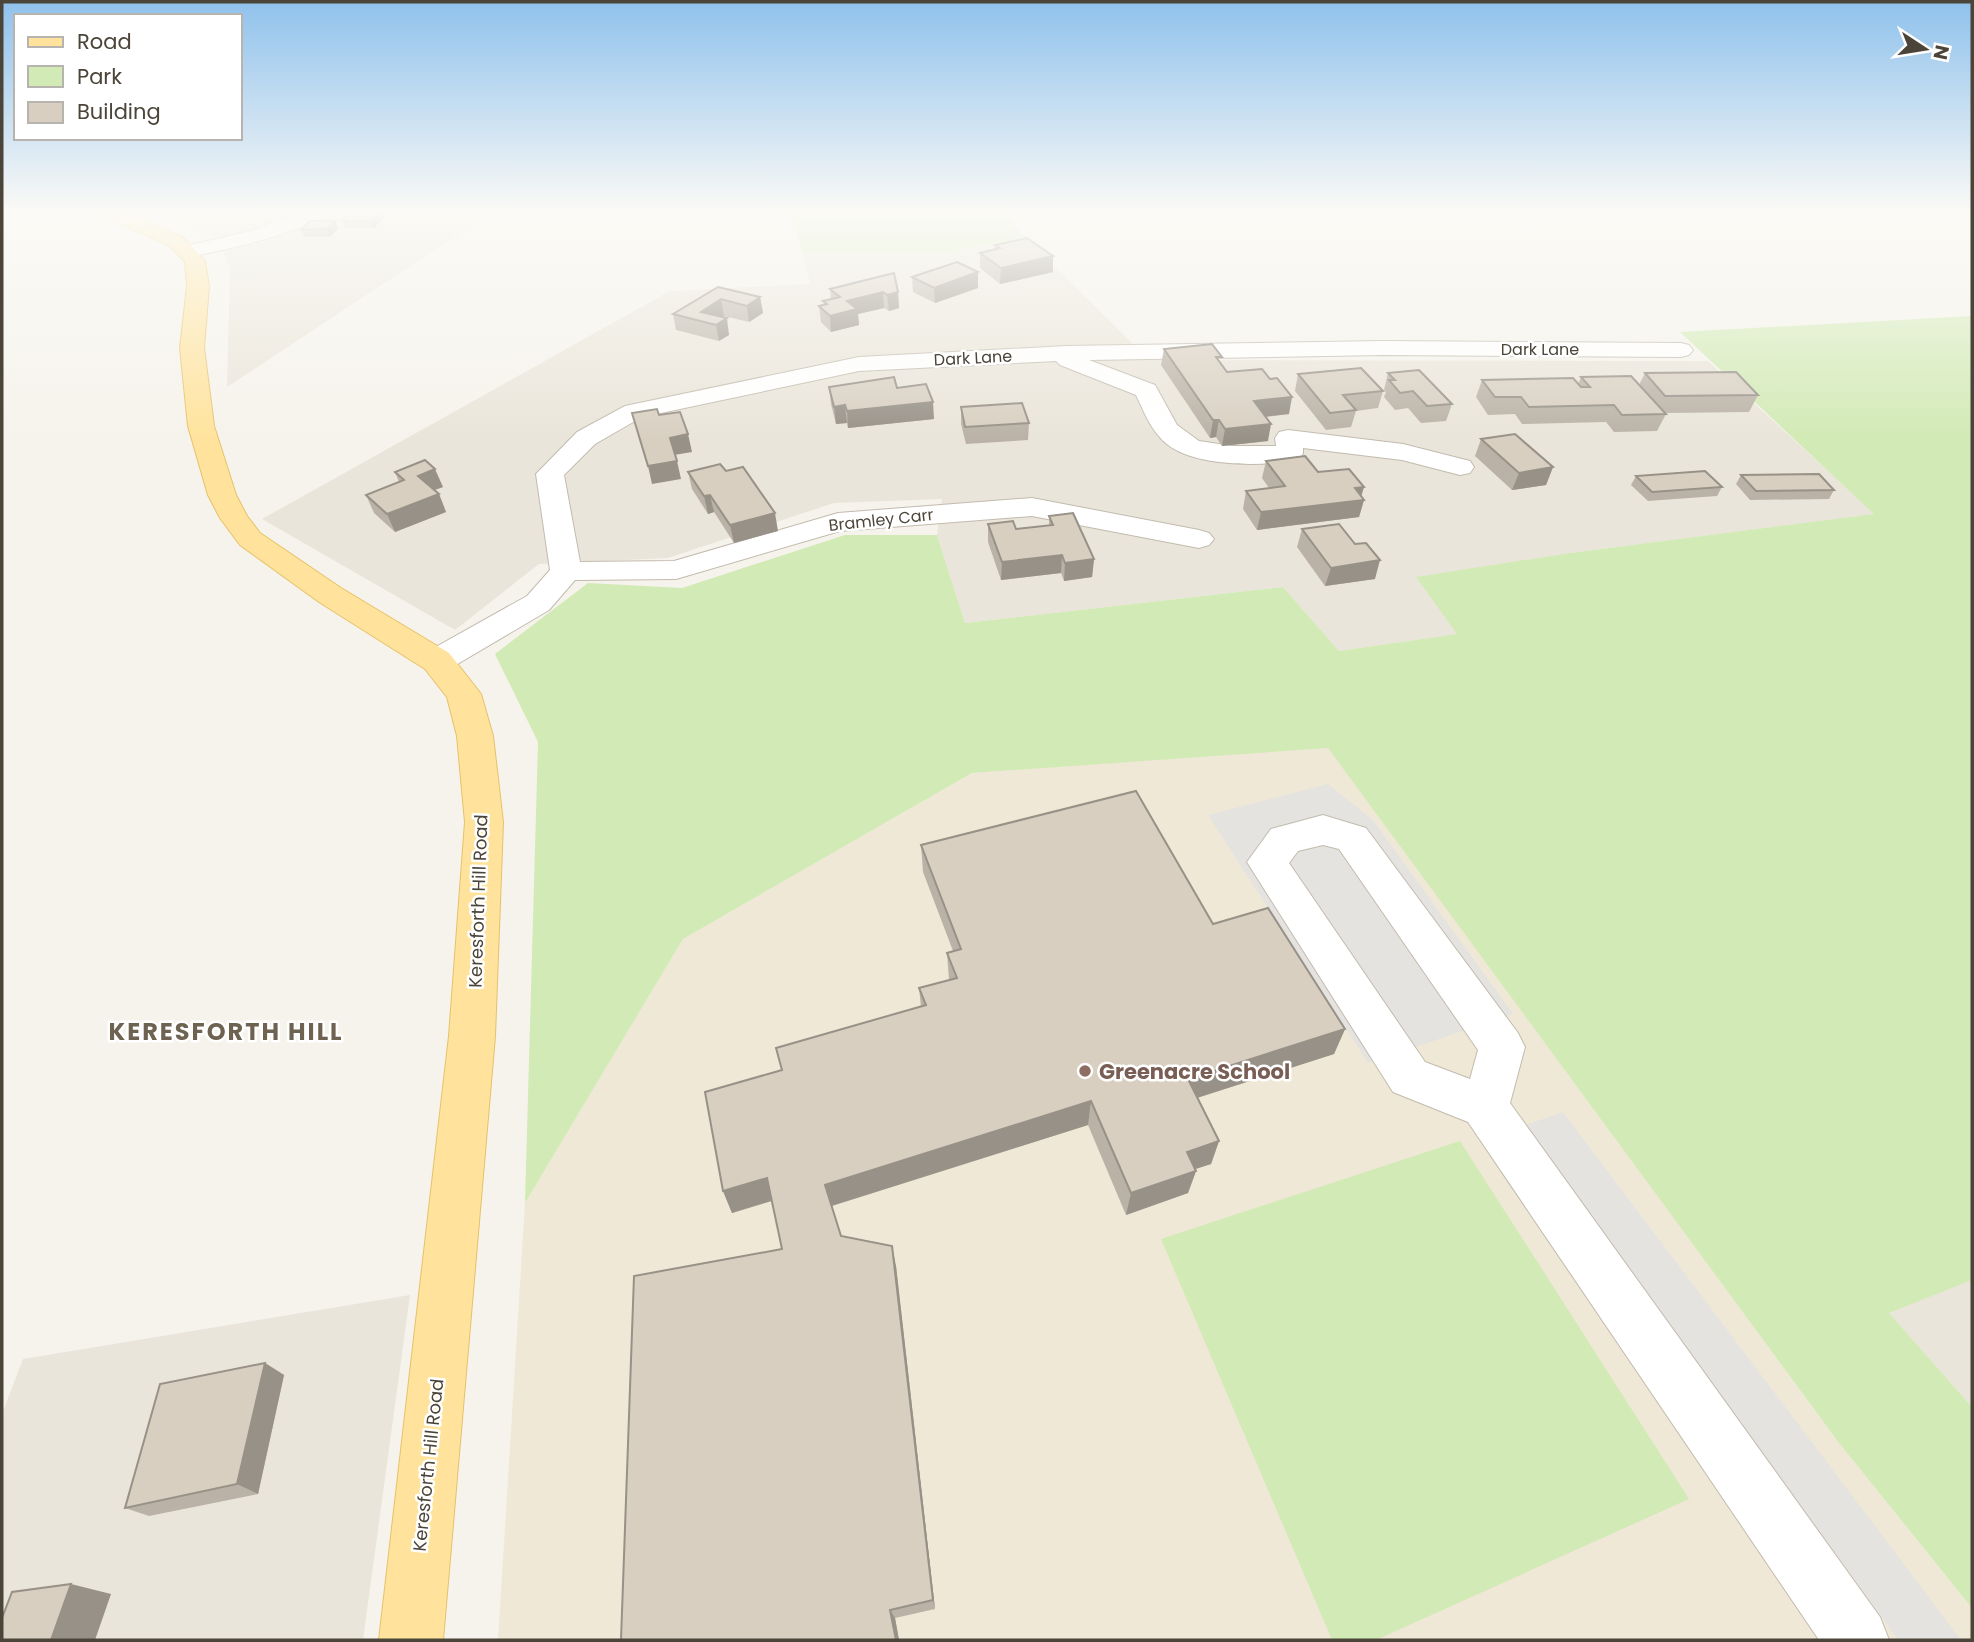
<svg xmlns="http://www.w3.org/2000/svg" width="1974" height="1642" viewBox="0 0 1974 1642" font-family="Poppins,sans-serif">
<rect width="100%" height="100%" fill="#f6f3ec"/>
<!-- residential -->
<g fill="#eae5da">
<polygon points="161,210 495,210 227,387 230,268 218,238 157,216"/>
<polygon points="1025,237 1149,360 1708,361 1875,514 1570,553 1417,578 1458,634 1339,651 1283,587 965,623 937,535 942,499 834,503 668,558 539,564 455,630 262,519 670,291 810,284 803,253 943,253"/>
<polygon points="1972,1280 1972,1407 1888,1312"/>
<polygon points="410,1295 363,1640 2,1640 2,1414 23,1359"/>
</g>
<!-- education -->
<polygon fill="#efe8d6" points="1328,747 1839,1443 1972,1608 1972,1640 498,1640 525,1203 683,939 972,773"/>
<!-- green -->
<g fill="#d2eab5">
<polygon points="790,210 1000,210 1025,237 943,253 803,253"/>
<polygon points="1972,316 1972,1280 1889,1313 1972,1407 1972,1608 1839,1443 1328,748 972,773 683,939 525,1203 538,742 495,654 588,583 682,588 845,535 937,535 965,623 1283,587 1339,651 1457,634 1416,577 1570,553 1874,514 1680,332"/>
<polygon points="1460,1141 1689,1499 1376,1640 1332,1640 1161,1239"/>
</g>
<!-- parking -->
<g fill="#e5e3e0">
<polygon points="1328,784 1373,820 1513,1014 1368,1063 1208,815"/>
<polygon points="1563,1112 1961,1640 1898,1640 1526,1125"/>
</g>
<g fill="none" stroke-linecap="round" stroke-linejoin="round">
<!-- minor casing -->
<g stroke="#c2bbae" stroke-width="2">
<g id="minor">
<path d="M308,210H334L331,214C285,236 238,248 188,257L181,255L178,251L181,247L251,231Z"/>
<path d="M1383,341L1681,343L1689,345L1693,350L1689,355L1681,357L1383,355L1089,360L1155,385L1177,425L1199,441L1232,446H1276L1275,438L1279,432L1288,430L1403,444L1470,461L1474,467L1470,473L1460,475L1402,460L1303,448V453L1300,459C1265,467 1197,467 1168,445C1152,433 1144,412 1136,395L1060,365L1056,361L859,371L642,417L595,444L564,475L580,562L674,561L838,513L1032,498L1199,530L1209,533L1214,539L1209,545L1199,548L1032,516L840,531L676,579L575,580L549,610L449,669L437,672L425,669L420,661L425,653L527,596L550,570L536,474L577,432L625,406L859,357L1067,346Z"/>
<path d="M1323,815L1366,828L1518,1033L1525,1047L1510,1103L1880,1617L1889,1640H1819L1468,1122L1393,1092L1247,862L1271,829ZM1323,845L1339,849L1478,1050L1470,1079L1425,1062L1289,863L1298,851Z"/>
</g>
</g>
<!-- major casing -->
<g stroke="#e6c16a" stroke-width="2">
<polygon id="major" points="96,210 122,210 184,238 205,261 209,286 204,348 214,426 236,495 247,516 260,533 341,588 449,653 481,694 493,736 503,822 495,1036 443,1640 379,1640 449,1036 465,822 457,736 447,697 425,669 319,602 240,545 220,518 208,495 188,426 180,348 187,286 185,262 170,246 99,214"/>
</g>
<!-- minor -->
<use href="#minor" fill="#fff" fill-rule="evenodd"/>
<!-- major -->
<use href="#major" fill="#ffe39c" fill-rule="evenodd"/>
</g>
<!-- wall -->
<g fill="#bab2a6">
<polygon points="390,212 374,228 345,228 342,221"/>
<polygon points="335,221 338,229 330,237 305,237 301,230"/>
<polygon points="995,245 1053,256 1053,272 1000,284 980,268 980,253 995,250"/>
<polygon points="978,272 978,288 935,303 913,292 912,277"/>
<polygon points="718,287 760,297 763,313 749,322 724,316 722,317 729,335 719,341 676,330 673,314"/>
<polygon points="830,289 898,292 899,308 889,311 884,308 858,314 859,325 831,332 821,322 819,306 824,305 823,301 831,299"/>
<polygon points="1164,349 1221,364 1227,372 1289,414 1266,417 1268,441 1222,446 1216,437 1210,438 1161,365"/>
<polygon points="1388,373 1452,404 1446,421 1421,423 1408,408 1395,410 1384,397 1386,392 1384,390"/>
<polygon points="1645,373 1758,395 1749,412 1665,413 1666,414 1657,431 1614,432 1606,422 1522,424 1515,414 1488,415 1476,397 1482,380 1578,384 1581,377 1639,385"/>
<polygon points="1298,374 1383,391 1378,408 1356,411 1351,427 1326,430 1295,391"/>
<polygon points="829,387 897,388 934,419 848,428 847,423 836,424 831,404"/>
<polygon points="961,407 1029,423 1028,440 966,444 961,424"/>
<polygon points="1481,439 1553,467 1546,485 1512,490 1475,456"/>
<polygon points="1266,461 1318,472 1364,487 1361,496 1364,500 1359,517 1257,530 1243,509 1246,491 1269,488 1262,478"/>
<polygon points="726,471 778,531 734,543 714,512 708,514 692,489 688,472"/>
<polygon points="395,472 443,487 434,490 439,494 446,512 395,532 374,513 366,495 399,482"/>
<polygon points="1741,475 1834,490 1829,499 1750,500 1736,484"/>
<polygon points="1636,476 1722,487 1717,496 1648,501 1631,485"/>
<polygon points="1049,516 1094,559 1092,577 1064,581 1061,573 1001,580 988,542 988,524 1016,529 1049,525"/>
<polygon points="1302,529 1375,579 1325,586 1297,547"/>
<polygon points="921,845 1213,924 1345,1029 1334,1054 1197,1098 1219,1141 1211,1164 1195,1169 1196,1171 1188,1193 1126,1215 1088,1125 832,1206 841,1236 896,1266 935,1609 895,1618 899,1640 621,1640 782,1249 772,1201 732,1213 723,1191 782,1070 921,1007 919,988 949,980 947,953 953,951 923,872"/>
<polygon points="265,1363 284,1375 258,1494 149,1516 125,1508"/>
</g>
<!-- shaded-wall -->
<g fill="#979187">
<polygon points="382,210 390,210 390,212 374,228 371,221"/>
<polygon points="335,221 338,229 330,237 327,229"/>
<polygon points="1053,256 1053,272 1000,284 1001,268"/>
<polygon points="978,272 978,288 935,303 934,288"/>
<polygon points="883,292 884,308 858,314 859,325 831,332 830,316 847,301"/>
<polygon points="898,292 899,308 889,311 887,295"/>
<polygon points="760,297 763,313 749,322 747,306"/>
<polygon points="721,299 724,316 711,324 701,312"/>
<polygon points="727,318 729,335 719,341 716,325"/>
<polygon points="1292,397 1289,414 1251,418 1254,401"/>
<polygon points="933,402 934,419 848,428 847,411"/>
<polygon points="845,405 847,423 836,424 834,407"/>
<polygon points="1213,420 1219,420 1216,437 1210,438"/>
<polygon points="1271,424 1268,441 1222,446 1225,429"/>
<polygon points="688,434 692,452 674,455 670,438"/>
<polygon points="677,461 681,479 652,484 648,466"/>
<polygon points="1553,467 1546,485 1512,490 1519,473"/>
<polygon points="435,469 443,487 426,493 418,476"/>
<polygon points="1364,487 1360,500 1364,500 1359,517 1257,530 1261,512 1355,488"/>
<polygon points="439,494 446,512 395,532 387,514"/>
<polygon points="710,495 714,512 708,514 704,496"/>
<polygon points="775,513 778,531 734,543 730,525"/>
<polygon points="1062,555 1061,573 1001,580 1002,562"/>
<polygon points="1094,559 1092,577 1064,581 1065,563"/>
<polygon points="1380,560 1375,579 1325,586 1331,568"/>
<polygon points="1345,1029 1334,1054 1181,1103 1188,1079"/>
<polygon points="1091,1101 1088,1125 831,1206 825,1185"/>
<polygon points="1219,1141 1211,1164 1180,1174 1187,1152"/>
<polygon points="1196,1171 1188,1193 1126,1215 1131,1193"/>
<polygon points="767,1178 774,1200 732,1213 723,1191"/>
<polygon points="892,1246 896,1266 935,1609 933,1600"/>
<polygon points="265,1363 284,1375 258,1494 237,1484"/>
<polygon points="71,1584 111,1594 95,1640 51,1640"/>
<polygon points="890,1610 895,1618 899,1640 896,1640"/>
</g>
<!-- building -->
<g fill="#d8cfc1" stroke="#979187" stroke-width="2">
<polygon points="353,210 382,210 371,221 342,221"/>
<polygon points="310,221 335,221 327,229 301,230"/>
<polygon points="1027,238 1053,256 1001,268 980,253 1000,248 995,245"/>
<polygon points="957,262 978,272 934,288 912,277"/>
<polygon points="894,273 898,292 887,295 883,292 847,301 857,309 830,316 819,306 827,304 823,301 840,297 830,289"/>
<polygon points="718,287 760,297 747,306 721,299 701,312 727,318 716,325 673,314"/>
<polygon points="1212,344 1222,357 1216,357 1227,372 1262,369 1270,379 1277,378 1292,397 1254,401 1271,424 1225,429 1219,420 1213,420 1164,349"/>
<polygon points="1361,368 1383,391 1343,395 1356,410 1330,413 1298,374"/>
<polygon points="1419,370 1452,404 1427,406 1413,391 1400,393 1389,380 1395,380 1388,373"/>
<polygon points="1736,372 1758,395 1665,396 1645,373"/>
<polygon points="1631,376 1666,414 1622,415 1614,405 1529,407 1521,397 1495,397 1482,380 1573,378 1581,387 1590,387 1581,377"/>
<polygon points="894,377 897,388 926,384 933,402 847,411 845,405 834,407 829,387"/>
<polygon points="1022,403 1029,423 965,427 961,407"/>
<polygon points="657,409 659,415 680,412 688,434 670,438 677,461 648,466 632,413"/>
<polygon points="1515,434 1553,467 1519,473 1481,439"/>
<polygon points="1305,456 1318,472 1349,469 1364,487 1355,488 1364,500 1261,512 1246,491 1285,486 1266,461"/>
<polygon points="425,460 435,469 418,476 439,494 387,514 366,495 404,480 395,472"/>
<polygon points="720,464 726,471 743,467 775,513 730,525 710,495 704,496 688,472"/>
<polygon points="1705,471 1722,487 1652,492 1636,476"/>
<polygon points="1819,474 1834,490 1756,491 1741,475"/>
<polygon points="1073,513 1094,559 1065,563 1062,555 1002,562 988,524 1013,521 1016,529 1053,525 1049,516"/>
<polygon points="1339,524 1355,544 1366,543 1380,560 1331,568 1302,529"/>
<polygon points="1136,791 1213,924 1268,908 1345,1029 1188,1079 1219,1141 1187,1152 1196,1171 1131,1193 1091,1101 825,1185 841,1236 892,1246 933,1600 890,1610 896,1640 621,1640 634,1276 782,1249 767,1178 723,1191 705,1092 782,1070 776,1048 926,1005 919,988 957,978 947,953 961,949 921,845"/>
<polygon points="265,1363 237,1484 125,1508 160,1384"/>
<polygon points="71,1584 51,1640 2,1640 2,1618 12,1592"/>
</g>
<!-- sky -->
<linearGradient id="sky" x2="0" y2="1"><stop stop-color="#8fc1ec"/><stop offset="0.48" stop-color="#fbfaf6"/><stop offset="1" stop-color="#fbfaf6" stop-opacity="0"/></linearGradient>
<rect width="1974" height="440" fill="url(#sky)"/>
<!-- markers -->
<circle fill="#8d6e63" stroke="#fff" stroke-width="2.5" cx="1085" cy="1071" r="7"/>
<g text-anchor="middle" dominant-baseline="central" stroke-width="5" stroke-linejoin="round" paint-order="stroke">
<!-- far-street labels -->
<g font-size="16" fill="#4b4439" stroke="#fff">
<text x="1540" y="349">Dark Lane</text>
<text transform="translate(973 358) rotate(-3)">Dark Lane</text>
<text transform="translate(881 520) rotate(-6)">Bramley Carr</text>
</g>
<!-- street labels -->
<g font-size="18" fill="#4b4439" stroke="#fff">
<text transform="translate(478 901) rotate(-88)">Keresforth Hill Road</text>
<text transform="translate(428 1465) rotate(-84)">Keresforth Hill Road</text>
</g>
<!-- near-education labels -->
<g font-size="21" font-weight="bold" fill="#785e54" stroke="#fff" text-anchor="start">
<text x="1099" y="1071">Greenacre School</text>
</g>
<!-- district labels -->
<g font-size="24" font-weight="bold" letter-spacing="2" fill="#6e6250" stroke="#fff">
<text x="226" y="1031">KERESFORTH HILL</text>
</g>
</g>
<!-- border -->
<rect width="1974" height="1642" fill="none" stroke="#4b4439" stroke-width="7"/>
<!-- legend -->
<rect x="14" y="14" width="228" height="126" fill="#ffffff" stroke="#b7b4b0" stroke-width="2"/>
<rect x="28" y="37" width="35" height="10" fill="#ffe39c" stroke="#b7b4b0" stroke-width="2"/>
<text x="77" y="49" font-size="21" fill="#4b4439">Road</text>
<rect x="28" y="66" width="35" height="21" fill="#d2eab5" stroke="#b7b4b0" stroke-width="2"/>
<text x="77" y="84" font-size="21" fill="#4b4439">Park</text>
<rect x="28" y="102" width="35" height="21" fill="#d8cfc1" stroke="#b7b4b0" stroke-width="2"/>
<text x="77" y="119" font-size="21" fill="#4b4439">Building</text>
<!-- north arrow -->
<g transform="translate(1925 49) rotate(102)" stroke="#ffffff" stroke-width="5" paint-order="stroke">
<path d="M0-5L12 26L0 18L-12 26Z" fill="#4b4439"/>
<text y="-10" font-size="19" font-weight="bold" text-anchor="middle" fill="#4b4439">N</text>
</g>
</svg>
